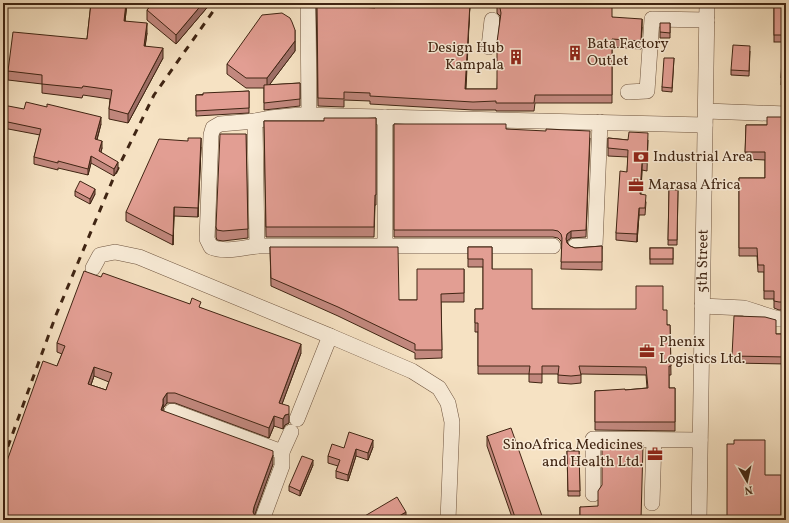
<svg xmlns="http://www.w3.org/2000/svg" width="789" height="523" viewBox="0 0 789 523" font-family="Vollkorn,serif">
<rect width="100%" height="100%" fill="#f6e2c3"/>
<filter id="stains"><feTurbulence type="fractalNoise" baseFrequency=".005" numOctaves="4"/><feColorMatrix values="0 0 0 0 .2 0 0 0 0 .09 0 0 0 0 .02 0 0 0 .5 -.17"/></filter>
<radialGradient id="worn" r=".72"><stop offset=".6" stop-color="#630" stop-opacity="0"/><stop offset="1" stop-color="#630" stop-opacity=".3"/></radialGradient>
<g fill="none" stroke-linecap="round" stroke-linejoin="round">
<!-- minor casing -->
<g stroke="#6e543f" stroke-width="16">
<g id="minor">
<polyline points="308,3 309,115"/>
<polyline points="489,47 492,20"/>
<polyline points="628,92 647,91 652,19 707,20"/>
<polyline points="706,111 786,114"/>
<path d="M255,121L220,124L213,128L211,135L207,239L211,247C225,253 242,248 257,246"/>
<polyline points="385,246 385,117"/>
<polyline points="553,246 257,246 255,121 270,118 300,115 705,125"/>
<polyline points="575,246 595,246 600,122"/>
<polyline points="93,268 100,255 115,252 139,257 330,336 297,419"/>
<polyline points="702,306 744,308 775,318 786,320"/>
<polyline points="330,336 412,371 439,388 448,403 452,422 448,520"/>
<polyline points="172,411 282,452"/>
<polyline points="593,494 593,439 700,440"/>
<polyline points="652,503 654,440"/>
<polyline points="262,520 282,466 282,452 291,432"/>
<path id="s1" d="M699,520L707,3"/>
</g>
</g>
<!-- minor -->
<use href="#minor" stroke="#f9ecd8" stroke-width="15"/>
<!-- rail -->
<polyline stroke="#402513" stroke-width="3" stroke-dasharray="7 7" stroke-linecap="butt" points="3,460 56,315 116,172 154,95 219,3"/>
</g>
<!-- wall -->
<g fill="#c2887e" stroke="#402513" fill-rule="evenodd">
<polygon points="91,3 127,3 125,21 147,33 145,46 163,58 128,123 109,119 109,109 110,99 83,95 82,98 42,93 42,84 8,80 8,71 87,39"/>
<polygon points="153,3 211,3 176,44 147,20 147,10"/>
<polygon points="316,3 361,7 375,8 375,3 470,3 466,89 497,89 500,18 500,16 497,13 497,3 612,17 642,27 641,49 612,47 612,103 535,103 534,111 496,111 496,110 473,110 370,104 370,101 344,100 344,107 318,106"/>
<rect x="774" y="4" width="12" height="38"/>
<polygon points="670,23 670,38 660,38 660,32"/>
<polygon points="295,30 295,51 269,85 300,83 300,106 264,110 264,88 246,88 227,74 227,64"/>
<polygon points="750,51 749,76 731,75 731,70"/>
<polygon points="674,58 672,92 662,91 662,87"/>
<polygon points="782,58 786,58 786,85 781,85"/>
<polygon points="249,91 249,113 196,116 196,95"/>
<polygon points="3,107 101,124 97,140 102,148 101,152 118,169 114,176 91,163 88,175 58,168 58,170 34,164 34,157 40,135 3,128"/>
<polygon points="786,117 786,310 779,310 774,308 774,299 764,299 764,272 758,272 757,256 739,256 739,178 765,178 765,160 745,159 746,125 767,125"/>
<polygon points="376,118 376,205 375,205 374,237 266,237 264,121 324,121"/>
<polygon points="394,124 506,129 590,138 586,237 571,238 567,241 567,242 570,246 575,248 602,246 602,270 561,269 562,245 561,241 558,238 553,237 394,237"/>
<polygon points="246,134 248,238 223,241 217,240 216,237 216,227"/>
<polygon points="608,138 628,140 648,140 647,171 642,170 641,194 646,202 645,215 639,215 637,242 616,240 616,233 627,172 628,157 608,156"/>
<polygon points="188,141 201,147 198,217 174,216 173,245 126,221 126,212"/>
<polygon points="669,190 678,190 677,245 668,245"/>
<polygon points="75,191 95,194 90,204 75,196"/>
<polygon points="270,247 399,300 417,300 464,269 464,302 441,302 442,358 415,359 415,353 338,316 271,286"/>
<polygon points="468,247 492,247 492,269 532,309 663,310 667,325 670,325 671,375 669,375 669,388 675,388 675,431 595,430 595,391 625,390 647,388 646,375 581,374 581,383 571,384 558,383 558,374 542,374 542,383 529,382 529,374 478,374 478,332 475,332 475,309 483,309 483,267 468,267"/>
<rect x="650" y="248" width="23" height="16"/>
<path d="M101,277L201,308L301,353L282,404L289,423L285,425L283,429L274,426L269,438L175,403H167L163,408V411L273,464L254,515L255,520L57,366L62,354L57,352V343ZM94,376L109,382L106,390L91,385Z"/>
<polygon points="776,334 786,334 786,364 732,363 732,356"/>
<polygon points="487,436 542,520 513,520 487,446"/>
<polygon points="373,447 368,460 356,456 348,481 336,478 336,471 338,466 328,463 328,456 344,448"/>
<polygon points="567,451 579,451 580,496 568,496"/>
<polygon points="313,465 300,496 289,491 289,486"/>
<polygon points="580,507 641,520 580,520"/>
</g>
<!-- shaded-wall -->
<g fill="#9e6f67" stroke="#402513">
<polygon points="126,3 127,3 124,30 124,21"/>
<polygon points="203,3 211,3 176,44 176,35"/>
<polygon points="470,3 465,97 465,89"/>
<polygon points="642,19 642,27 641,49 641,41"/>
<polygon points="147,23 147,33 144,55 144,46"/>
<polygon points="295,41 295,51 267,88 267,78"/>
<polygon points="163,48 163,58 128,123 128,114"/>
<polygon points="101,117 101,124 95,146 95,139"/>
<polygon points="201,138 201,147 198,217 198,208"/>
<polygon points="102,141 102,148 99,158 99,151"/>
<polygon points="91,156 91,163 88,175 88,169"/>
<polygon points="118,162 118,169 114,176 114,169"/>
<polygon points="642,163 642,170 640,202 640,194"/>
<polygon points="95,189 95,194 90,204 90,199"/>
<polygon points="174,207 174,216 173,245 173,236"/>
<polygon points="639,208 639,215 637,242 637,234"/>
<polygon points="571,231 571,238 567,241 566,246 566,239 567,234"/>
<polygon points="301,344 301,353 279,412 279,403"/>
<polygon points="94,367 94,376 88,393 88,384"/>
<polygon points="167,393 167,403 163,408 163,399"/>
<polygon points="163,404 163,413 161,410"/>
<polygon points="289,414 289,423 285,425 283,429 283,419 285,415"/>
<polygon points="274,416 274,426 269,438 269,428"/>
<polygon points="373,440 373,447 368,460 368,453"/>
<polygon points="356,449 356,456 348,481 348,475"/>
<polygon points="273,455 273,464 254,517 255,516 255,520 253,520 254,507"/>
<polygon points="313,460 313,465 300,496 300,491"/>
<polygon points="406,512 406,518 402,520 394,520 394,519"/>
<polygon points="542,516 542,520 531,520"/>
</g>
<!-- building -->
<g fill="#e29e93" stroke="#402513" fill-rule="evenodd">
<polygon points="91,3 126,3 124,21 147,23 144,46 163,48 128,114 109,109 112,90 83,86 82,88 42,84 42,75 8,71 13,32 87,39"/>
<polygon points="153,3 203,3 176,35 147,10"/>
<polygon points="317,3 361,3 361,7 375,8 375,3 470,3 465,89 497,89 497,42 501,13 500,8 497,5 497,3 612,3 612,17 642,19 641,41 612,39 612,95 535,95 534,103 496,103 496,101 473,102 370,96 370,93 344,92 344,99 318,98"/>
<rect x="774" y="4" width="12" height="31"/>
<polygon points="282,13 290,18 292,22 295,30 295,41 267,78 246,78 227,64 262,15"/>
<polygon points="660,23 670,23 670,33 660,32"/>
<polygon points="733,45 750,46 749,71 731,70"/>
<polygon points="664,58 674,58 672,88 662,87"/>
<polygon points="782,58 786,58 786,78 781,78"/>
<polygon points="300,83 300,99 264,103 264,85"/>
<polygon points="249,91 249,108 196,111 196,95 203,95 203,93"/>
<polygon points="26,102 47,107 47,104 101,117 95,139 102,141 99,151 118,162 114,169 91,156 88,169 58,161 58,163 34,157 41,129 3,121 3,105 24,109"/>
<polygon points="767,117 786,117 786,302 779,302 774,301 774,291 764,291 764,265 758,265 757,248 739,248 739,178 765,178 765,152 745,152 746,125 767,125"/>
<polygon points="324,118 376,118 376,195 375,195 374,227 266,227 264,121 324,121"/>
<polygon points="394,124 506,124 506,129 546,131 546,129 590,131 586,230 571,231 567,234 566,239 567,243 570,246 575,248 602,246 602,262 561,262 562,238 561,234 558,231 553,230 394,230"/>
<polygon points="629,132 648,133 647,163 642,163 640,194 646,195 645,208 639,208 637,234 616,233 620,171 627,172 628,150 608,148 608,138 628,140"/>
<polygon points="220,134 246,134 248,229 223,231 217,230 216,227"/>
<polygon points="188,138 201,138 198,208 174,207 173,236 126,212 159,139 188,141"/>
<polygon points="80,181 95,189 90,199 75,191"/>
<polygon points="669,190 678,190 677,240 668,240"/>
<polygon points="270,247 398,247 399,300 417,300 417,269 464,269 464,293 441,294 442,350 415,350 415,344 338,307 271,278"/>
<polygon points="468,247 492,247 492,269 532,269 532,309 636,309 636,286 663,286 663,310 667,310 667,325 670,325 671,366 669,366 669,388 675,388 675,422 595,422 595,391 625,389 625,390 648,388 646,367 579,366 581,375 571,376 558,375 559,366 542,366 542,374 529,374 530,366 478,366 478,323 475,323 475,309 483,309 483,259 468,259"/>
<rect x="650" y="248" width="23" height="11"/>
<path d="M84,271L101,277L103,273L190,304L192,298L201,302L199,307L301,344L279,403L289,406V414L285,415L283,419L274,416L269,428L175,393H167L163,399V404L161,410L273,451V455L254,507L253,512L255,516L253,520H3V472L43,361L57,366L65,346L57,343ZM94,367L112,373L106,390L88,384Z"/>
<polygon points="734,316 765,317 776,320 776,334 786,334 786,357 732,356"/>
<polygon points="511,428 542,516 531,520 516,520 487,436"/>
<polygon points="349,432 373,440 368,453 356,449 348,475 336,471 340,460 328,456 332,444 344,448"/>
<polygon points="734,440 765,440 765,475 781,475 781,516 786,516 786,520 727,520 727,444 734,444"/>
<polygon points="602,444 643,445 641,520 619,520 580,519 580,507 598,506 598,491 602,485"/>
<polygon points="567,451 579,451 580,491 568,491"/>
<polygon points="302,456 313,460 300,491 289,486"/>
<polygon points="397,497 406,512 394,519 395,520 358,520"/>
</g>
<!-- icons -->
<defs>
<g id="building-bare" transform="scale(1.2)"><path d="M-4-6H4V6H1V3H-1V6H-4ZM-2.5-4.3h1.7v1.8h-1.7ZM.8-4.3h1.7v1.8H.8ZM-2.5-1h1.7V.8h-1.7ZM.8-1h1.7V.8H.8Z" fill="#8f2418" stroke="#f9ecd8" stroke-width="2.5" paint-order="stroke"/></g>
<g id="bank-bare" transform="scale(1.2)"><path d="M-6-4H6V4H-6ZM0-2.3a2.3 2.3 0 1 0 0 4.6a2.3 2.3 0 1 0 0-4.6Z" fill="#8f2418" stroke="#f9ecd8" stroke-width="2.5" paint-order="stroke"/></g>
<g id="office-bare" transform="scale(1.2)"><path d="M-6-3h4V-5.5h4V-3h4V5H-6ZM-1-4.5V-3h2v-1.5ZM-6 0V1H6V0Z" fill="#8f2418" stroke="#f9ecd8" stroke-width="2.5" paint-order="stroke"/></g>
</defs>
<g fill-rule="evenodd">
<use href="#building-bare" x="575" y="53"/>
<use href="#building-bare" x="516" y="57"/>
<use href="#bank-bare" x="641" y="157"/>
<use href="#office-bare" x="636" y="185"/>
<use href="#office-bare" x="647" y="351"/>
<use href="#office-bare" x="655" y="454"/>
</g>
<g text-anchor="middle" dominant-baseline="central" stroke-width="3" stroke-linejoin="round" paint-order="stroke">
<!-- poi labels -->
<g font-size="15" fill="#402513" stroke="#f9ecd8" text-anchor="start">
<text x="587" y="44">Bata Factory<tspan x="587" dy="17">Outlet</tspan></text>
<text x="504" y="48" text-anchor="end">Design Hub<tspan x="504" dy="17">Kampala</tspan></text>
<text x="653" y="157">Industrial Area</text>
<text x="648" y="185">Marasa Africa</text>
<text x="659" y="342">Phenix<tspan x="659" dy="17">Logistics Ltd.</tspan></text>
<text x="643" y="445" text-anchor="end">SinoAfrica Medicines<tspan x="643" dy="17">and Health Ltd.</tspan></text>
</g>
<!-- street labels -->
<g font-size="15" fill="#402513" stroke="#f9ecd8">
<text stroke="none"><textPath href="#s1" startOffset="259">5th Street</textPath></text>
</g>
</g>
<!-- margin -->
<rect width="789" height="523" fill="none" stroke="#f6e2c3" stroke-width="16"/>
<rect x="4" y="4" width="781" height="515" fill="none" stroke="#402513" stroke-width="2"/>
<rect x="8" y="8" width="773" height="507" fill="none" stroke="#402513"/>
<!-- north arrow -->
<g transform="translate(747 481) rotate(171)" stroke="#f9ecd8" stroke-width="3" paint-order="stroke">
<path d="M0-3L7 15L0 10L-7 15Z" fill="#402513"/>
<text y="-6" font-size="11" font-weight="bold" text-anchor="middle" fill="#402513">N</text>
</g>
<rect width="100%" height="100%" filter="url(#stains)"/>
<rect width="100%" height="100%" fill="url(#worn)"/>
</svg>
